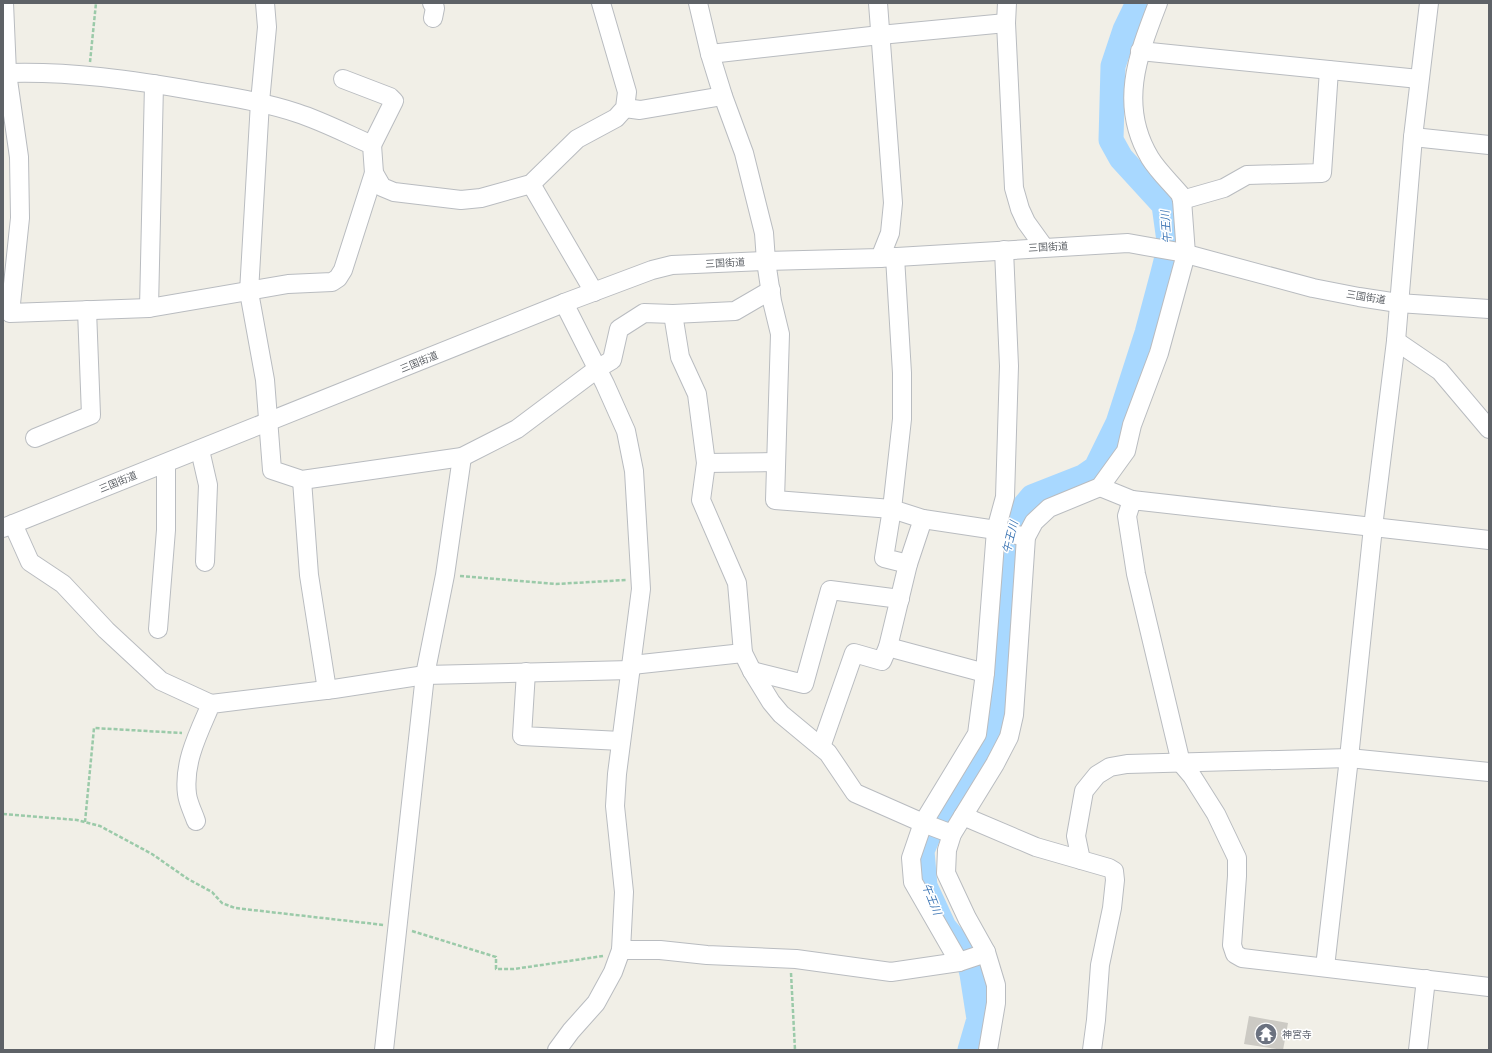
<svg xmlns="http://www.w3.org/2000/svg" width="1492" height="1053" viewBox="0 0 1492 1053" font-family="Helvetica,'Noto Sans JP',sans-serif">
<rect width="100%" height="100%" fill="#f1efe7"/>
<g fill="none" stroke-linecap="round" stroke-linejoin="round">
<!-- river -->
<polyline stroke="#a8d8ff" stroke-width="25" points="970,1050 979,1019 972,974 967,954 944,927 925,886 922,851 932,827 972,767 993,725 1005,556 1014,517 1017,515 1032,497 1083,477 1096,468 1118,423 1147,333 1163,273 1167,257 1169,241 1164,205 1121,158 1111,140 1113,66 1125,30 1138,3"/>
</g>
<!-- building -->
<polygon fill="#cccac4" points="1249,1016 1288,1023 1283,1050 1244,1044"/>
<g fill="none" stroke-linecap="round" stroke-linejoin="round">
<!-- minor casing -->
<g stroke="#b9bcc0" stroke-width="20">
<g id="minor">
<polyline points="4,3 7,73 19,157 20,218 10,313 149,308 288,284 332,282 338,278 343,270 374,173"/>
<polyline points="265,3 267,27 260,102 249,292 265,380 272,470 302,480 462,457 517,429 597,369 612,360 619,329 644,313 673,314 735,311 771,290"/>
<polyline points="432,3 435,8 433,18"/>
<polyline points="698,3 710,54 723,96 744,153 764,233 766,261 772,301 780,334 775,500 892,509 884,558 908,564"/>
<polyline points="878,3 893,203 890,233 880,258"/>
<polyline points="1007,3 1006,23 1014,188 1020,209 1026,222 1044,247"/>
<polyline points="1140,51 1419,79"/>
<polyline points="710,54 880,35 1006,23"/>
<path d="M3,75L7,73C70,71 134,80 196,91C230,97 264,102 297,113C322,121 347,134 372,145L374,173L382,187L394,192L461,200L481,198L531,184L577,139L616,118L625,108L627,92L601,3"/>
<polyline points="343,79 390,97 394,101 372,145"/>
<polyline points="625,108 640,110 723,96"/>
<polyline points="1413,137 1489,145"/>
<polyline points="531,184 594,292"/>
<polyline points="1182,200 1224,188 1247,175 1322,173 1329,70"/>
<polyline points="895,257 902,373 902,419 892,509 923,519 996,530 1026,537"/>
<polyline points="149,308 154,84"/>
<polyline points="673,314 680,357 697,394 706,463 701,500 737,583 743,653"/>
<polyline points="1396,341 1440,371 1489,429"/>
<polyline points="35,438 91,415 87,310"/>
<polyline points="200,450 208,485 205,562"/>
<polyline points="706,463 776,462"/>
<polyline points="302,480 309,575 327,690"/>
<polyline points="1100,487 1132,500"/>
<polyline points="13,524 30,562 63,584 106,630 161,681 211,704"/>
<polyline points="3,528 564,303 652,270 672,265 766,261 880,258 1128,243 1179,252 1313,288 1359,297 1398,303 1489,309"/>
<polyline points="1489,540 1132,500 1127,516 1136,574 1181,763 1192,776 1216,814 1237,858 1237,876 1232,945 1235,954 1242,958 1489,987"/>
<polyline points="158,629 166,530 166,464"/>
<polyline points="888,647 985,673"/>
<polyline points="632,665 743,653 752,671 771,702 781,714 828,753 855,793 923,823 952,834"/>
<polyline points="752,671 804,684 830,590 900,599"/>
<polyline points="526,672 522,736 621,741"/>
<polyline points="821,747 854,653 882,661 888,647 908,564 923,519"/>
<polyline points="963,816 1036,847 1109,868 1114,871 1115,880 1112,908 1100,965 1096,1020 1092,1050"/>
<path d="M196,821C193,812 188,803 187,794C183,762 199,732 211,704L334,689L425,675L631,670"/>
<polyline points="1081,860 1076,836 1084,791 1097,775 1110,767 1127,764 1349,758 1489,772"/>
<polyline points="621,950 660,950 707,955 796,959 891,972 959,962 983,954 986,952"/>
<polyline points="959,962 913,882 911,858 923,823 977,734 985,673 996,530 1005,497 1009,366 1004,250"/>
<polyline points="1325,967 1349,758 1373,527 1396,341 1413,137 1429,3"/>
<polyline points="384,1050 425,675 445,575 462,457"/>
<polyline points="557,1050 571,1031 596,1003 613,972 621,950 624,892 615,806 617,774 641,589 634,471 626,431 605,384 564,303"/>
<path d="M988,1050L996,1003V985L986,952L967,918L946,873L947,850L952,834L995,764L1009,737L1014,715L1026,537L1034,522L1049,508L1100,487L1126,451L1132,425L1159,353L1186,254L1182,200L1180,194C1170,182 1158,171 1150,158C1118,105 1138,55 1158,3"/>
<polyline points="1418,1050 1426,979"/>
</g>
</g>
<!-- path -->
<g stroke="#9bcaa9" stroke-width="2.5" stroke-dasharray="4 2" stroke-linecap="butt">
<polyline points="90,62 96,3"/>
<polyline points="460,576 556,584 626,580"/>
<polyline points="3,814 77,820 100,826 152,854 188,879 212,892 222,903 235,908 384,925"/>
<polyline points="85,822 94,728 182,733"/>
<polyline points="412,931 496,957 496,969 514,969 603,956"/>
<polyline points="791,973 795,1050"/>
</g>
<!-- minor -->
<use href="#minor" stroke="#fff" stroke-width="18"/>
</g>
<!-- icons -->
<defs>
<g id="temple-disc" transform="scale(1.15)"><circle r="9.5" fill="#6b7280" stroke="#fff"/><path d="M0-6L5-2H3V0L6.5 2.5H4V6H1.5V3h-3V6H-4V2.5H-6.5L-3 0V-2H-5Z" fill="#fff"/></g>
</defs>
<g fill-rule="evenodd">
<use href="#temple-disc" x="1266" y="1034"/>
</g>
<g text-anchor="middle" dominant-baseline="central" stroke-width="3" stroke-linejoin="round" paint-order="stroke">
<!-- street labels -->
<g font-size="10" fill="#5e6267" stroke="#fff">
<text transform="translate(1048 247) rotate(-3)">三国街道</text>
<text transform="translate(725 263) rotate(-3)">三国街道</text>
<text transform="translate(1366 297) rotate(9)">三国街道</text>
<text transform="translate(419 362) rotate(-22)">三国街道</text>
<text transform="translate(118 482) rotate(-22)">三国街道</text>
</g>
<!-- worship labels -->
<g font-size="10" fill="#5b616d" stroke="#fff" text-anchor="start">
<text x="1282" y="1034">神宮寺</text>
</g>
<!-- water labels -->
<g font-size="11" font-style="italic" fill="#4078b6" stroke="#fff">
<text transform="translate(1166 227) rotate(-94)">午王川</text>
<text transform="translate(1010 537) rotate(-76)">午王川</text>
<text transform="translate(932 899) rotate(68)">午王川</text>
</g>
</g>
<!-- border -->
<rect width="1492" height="1053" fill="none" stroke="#5e6267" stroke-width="8"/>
</svg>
